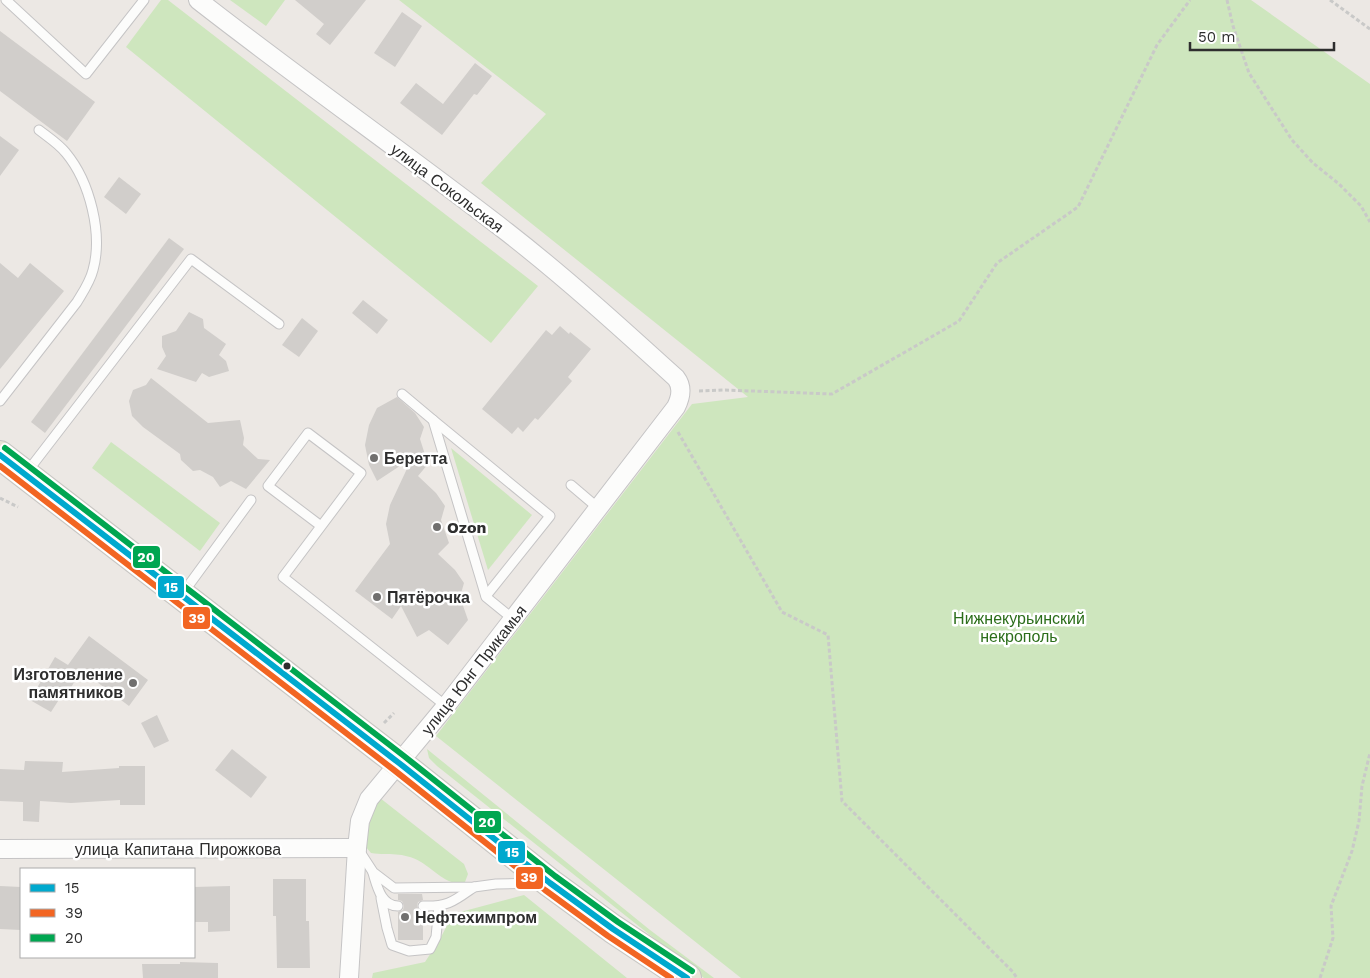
<svg xmlns="http://www.w3.org/2000/svg" width="1370" height="978" viewBox="0 0 1370 978" font-family="'Work Sans',sans-serif">
<rect width="100%" height="100%" fill="#ece8e4"/>
<!-- green -->
<g fill="#cee6be">
<polygon points="161,0 168,0 538,286 491,343 126,47"/>
<polygon points="230,0 285,0 266,26"/>
<polygon points="399,0 1251,0 1370,84 1370,978 741,978 436,736 692,404 748,397 481,183 546,114"/>
<polygon points="111,442 220,523 200,551 92,468"/>
<polygon points="451,448 532,515 488,570"/>
<polygon points="427,749 650,930 714,978 704,978 437,766 429,758"/>
<path d="M380,798L464,864L468,874L465,882C449,888 433,869 421,862C402,851 390,856 371,853L366,847L367,835L373,806Z"/>
<polygon points="524,895 627,978 372,978 373,973 425,962 440,939 453,914"/>
</g>
<!-- building -->
<g fill="#d1cecb">
<polygon points="295,0 366,0 330,45 316,34 324,24"/>
<polygon points="402,12 422,26 395,67 374,53"/>
<polygon points="0,31 95,102 67,141 0,91"/>
<polygon points="475,63 492,76 477,95 474,94 442,135 400,103 416,83 443,104"/>
<polygon points="0,136 19,150 0,176"/>
<polygon points="119,177 141,194 126,214 104,197"/>
<polygon points="169,238 184,249 45,433 31,422"/>
<polygon points="0,263 18,278 30,263 64,291 0,369"/>
<polygon points="363,300 388,320 377,334 352,313"/>
<polygon points="189,312 203,319 204,328 226,344 219,355 226,361 229,371 209,377 202,373 196,382 157,369 166,356 162,347 162,336 176,331"/>
<polygon points="302,318 318,331 299,357 282,345"/>
<polygon points="560,326 569,334 570,332 591,349 568,377 572,381 538,420 535,418 523,432 518,427 512,434 482,409 546,330 552,335"/>
<polygon points="151,378 208,423 240,420 244,438 243,445 258,459 270,460 246,489 231,481 220,487 213,477 200,470 193,471 181,460 180,454 143,427 132,416 129,401 133,390 146,385"/>
<polygon points="397,397 415,413 424,427 420,439 428,464 418,476 436,493 445,506 441,520 449,543 438,554 455,570 464,583 460,597 468,620 448,645 429,630 417,637 401,606 392,619 355,591 390,544 386,524 390,505 412,458 377,481 369,465 365,445 369,425 377,408"/>
<polygon points="89,636 148,680 129,706 81,670 64,700 60,698 51,712 30,700 55,657 68,665"/>
<polygon points="157,715 169,741 154,748 141,723"/>
<polygon points="232,749 267,777 251,798 215,770"/>
<polygon points="25,761 63,762 62,772 119,768 119,766 145,766 145,805 120,805 120,800 71,803 40,801 39,822 23,821 23,802 0,801 0,769 24,770"/>
<polygon points="273,879 306,879 306,921 309,921 310,968 277,968 276,916 273,916"/>
<polygon points="0,886 21,887 21,930 0,929"/>
<polygon points="230,886 230,931 208,932 208,922 194,922 194,887"/>
<polygon points="398,894 422,894 423,900 418,902 417,906 419,911 423,912 423,940 398,940 398,912 403,910 404,906 402,901 398,900"/>
<polygon points="180,962 218,963 218,978 143,978 142,964 180,964"/>
</g>
<g fill="none" stroke-linecap="round" stroke-linejoin="round">
<!-- lane casing -->
<g stroke="#c5c4c5" stroke-width="11">
<g id="lane">
<polyline points="6,0 86,74 144,0"/>
<polyline points="402,394 433,420 486,597 513,619"/>
<path d="M0,401L77,302C83,292 90,282 93,270C103,234 90,182 66,153C59,144 48,137 39,130"/>
<polyline points="433,420 550,516 486,596"/>
<polyline points="27,472 191,259 279,324"/>
<polyline points="571,485 598,508"/>
<polyline points="321,526 268,486 308,433 361,473 283,577 446,706"/>
<polyline points="183,593 251,500"/>
<polyline points="360,852 373,872 394,888 474,887 496,884 540,883"/>
<path d="M373,873C377,886 381,906 398,906"/>
<polyline points="381,898 387,928 392,945 409,951 430,949 436,937 439,906"/>
<path d="M423,906C448,907 454,901 474,887"/>
</g>
</g>
<!-- street casing -->
<g stroke="#c5c4c5" stroke-width="20">
<g id="street">
<path d="M198,0C299,79 405,153 507,232C566,278 621,328 676,378C683,387 681,397 676,407L446,706L369,799L360,821L357,848L349,978"/>
<polyline points="0,849 357,848"/>
</g>
</g>
<!-- primary casing -->
<g stroke="#c6c5c4" stroke-width="30">
<polyline id="primary" points="0,455 399,763 550,883 613,929 687,978"/>
</g>
<!-- path -->
<g stroke="#c9c9c8" stroke-width="3" stroke-dasharray="4 2.5" stroke-linecap="butt">
<polyline points="1227,0 1233,26 1249,73 1292,140 1313,163 1339,184 1361,206 1370,222"/>
<polyline points="1330,0 1370,29"/>
<polyline points="699,391 725,390 832,394 959,321 997,263 1078,207 1157,45 1190,0"/>
<polyline points="678,432 782,612 828,635 842,801 1013,972 1017,978"/>
<polyline points="0,498 18,507"/>
<polyline points="384,723 394,713"/>
<polyline points="1320,978 1333,938 1331,906 1352,851 1359,821 1362,786 1370,753"/>
</g>
<!-- lane -->
<use href="#lane" stroke="#fcfcfb" stroke-width="9"/>
<!-- street -->
<use href="#street" stroke="#fcfcfb" stroke-width="18"/>
<!-- primary -->
<use href="#primary" stroke="#e8e4d6" stroke-width="28"/>
<!-- bus-1 casing -->
<g stroke="#fff" stroke-width="10">
<polyline id="bus-1" points="0,455 399,763 550,883 613,929 687,978"/>
</g>
<!-- bus-2 casing -->
<g stroke="#fff" stroke-width="10">
<polyline id="bus-2" points="0,466 394,770 545,890 608,936 671,978"/>
</g>
<!-- bus-3 casing -->
<g stroke="#fff" stroke-width="10">
<polyline id="bus-3" points="5,448 404,756 555,876 618,922 692,971"/>
</g>
<!-- bus-1 -->
<use href="#bus-1" stroke="#00a9ce" stroke-width="6"/>
<!-- bus-2 -->
<use href="#bus-2" stroke="#f26522" stroke-width="6"/>
<!-- bus-3 -->
<use href="#bus-3" stroke="#00a651" stroke-width="6"/>
</g>
<!-- markers -->
<g fill="#706f6e" stroke="#fff" stroke-width="2">
<circle cx="374" cy="458" r="5"/>
<circle cx="437" cy="527" r="5"/>
<circle cx="377" cy="597" r="5"/>
<circle cx="133" cy="683" r="5"/>
<circle cx="405" cy="917" r="5"/>
</g>
<circle fill="#2e2e2e" stroke="#fff" stroke-width="2" cx="287" cy="666" r="4.5"/>
<g text-anchor="middle" dominant-baseline="central" stroke-width="5" stroke-linejoin="round" paint-order="stroke">
<!-- street labels -->
<g font-size="16" fill="#2e2e2e" stroke="#fff">
<text transform="translate(447 188) rotate(37)">улица Сокольская</text>
<text transform="translate(474 670) rotate(-52)">улица Юнг Прикамья</text>
<text x="178" y="849">улица Капитана Пирожкова</text>
</g>
<!-- poi labels -->
<g font-size="16" font-weight="bold" fill="#2e2e2e" stroke="#fff" text-anchor="start">
<text x="384" y="458">Беретта</text>
<text x="447" y="527">Ozon</text>
<text x="387" y="597">Пятёрочка</text>
<text x="123" y="674" text-anchor="end">Изготовление<tspan x="123" dy="18">памятников</tspan></text>
<text x="415" y="917">Нефтехимпром</text>
</g>
<!-- park labels -->
<g font-size="16" fill="#2c6e1b" stroke="#fff">
<text x="1019" y="618">Нижнекурьинский<tspan x="1019" dy="18">некрополь</tspan></text>
</g>
</g>
<g stroke="#fff" stroke-width="2">
<rect x="132" y="545" width="29" height="24" rx="5" fill="#00a651"/>
<rect x="157" y="575" width="28" height="24" rx="5" fill="#00a9ce"/>
<rect x="182" y="606" width="29" height="24" rx="5" fill="#f26522"/>
<rect x="473" y="810" width="29" height="24" rx="5" fill="#00a651"/>
<rect x="497" y="840" width="29" height="24" rx="5" fill="#00a9ce"/>
<rect x="515" y="866" width="29" height="24" rx="5" fill="#f26522"/>
</g>
<g font-size="14" text-anchor="middle" font-weight="bold" fill="#fff">
<text x="146" y="562">20</text>
<text x="171" y="592">15</text>
<text x="197" y="623">39</text>
<text x="487" y="827">20</text>
<text x="512" y="857">15</text>
<text x="529" y="882">39</text>
</g>
<!-- legend -->
<rect x="20" y="868" width="175" height="90" fill="#ffffff" stroke="#ababab"/>
<rect x="30" y="884" width="25" height="8" fill="#00a9ce" stroke="#ababab"/>
<text x="65" y="893" font-size="15" fill="#2e2e2e">15</text>
<rect x="30" y="909" width="25" height="8" fill="#f26522" stroke="#ababab"/>
<text x="65" y="918" font-size="15" fill="#2e2e2e">39</text>
<rect x="30" y="934" width="25" height="8" fill="#00a651" stroke="#ababab"/>
<text x="65" y="943" font-size="15" fill="#2e2e2e">20</text>
<!-- scale -->
<path d="M1190 42v8h144v-8" fill="none" stroke="#2e2e2e" stroke-width="2.5"/>
<text x="1198" y="42" font-size="15" fill="#2e2e2e" stroke="#ffffff" stroke-width="4" paint-order="stroke">50 m</text>
</svg>
